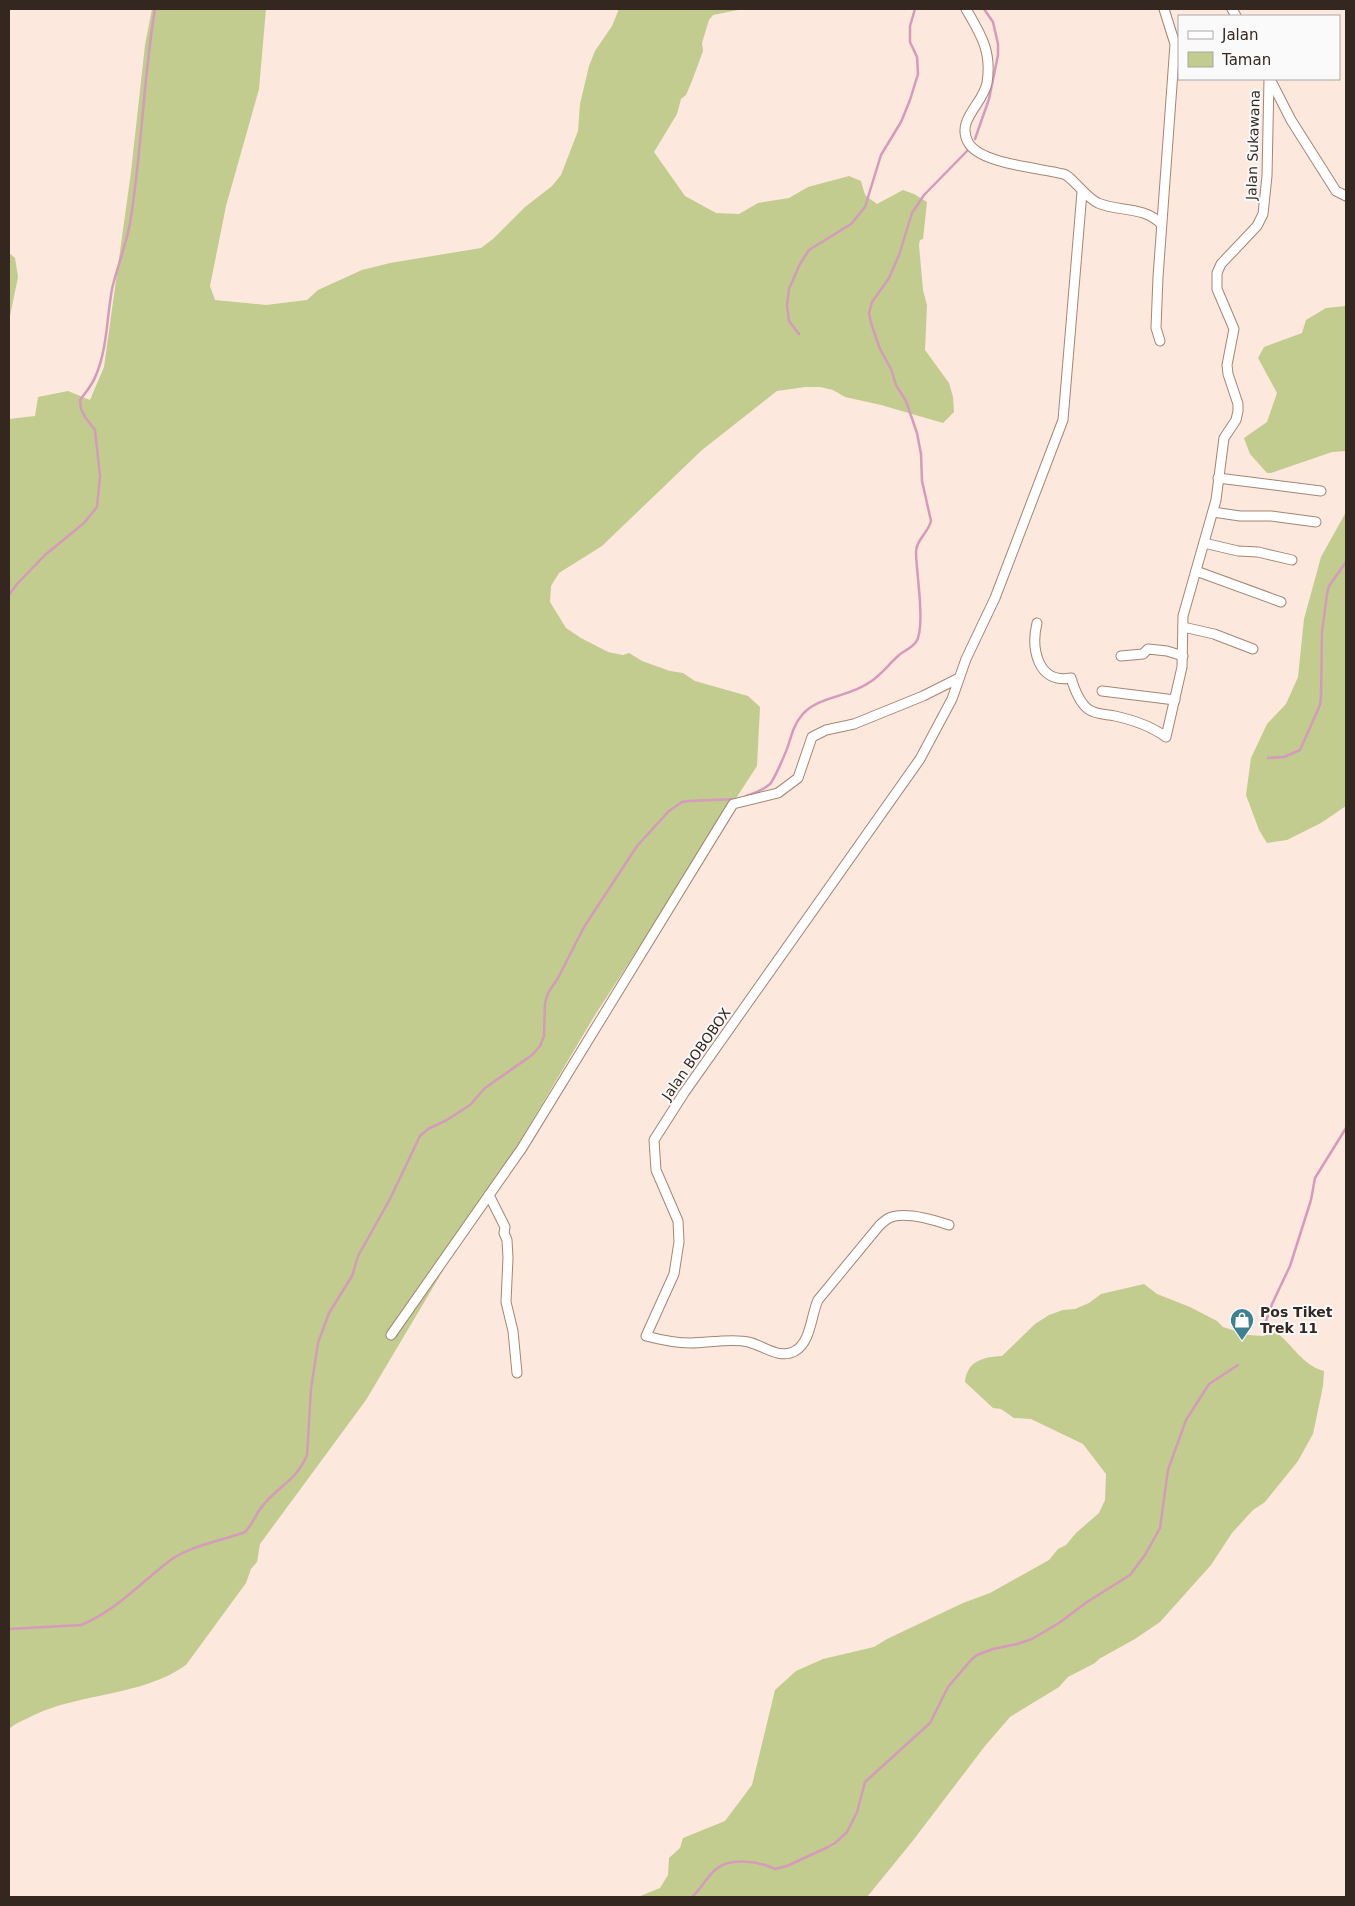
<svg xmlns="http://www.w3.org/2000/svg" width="1355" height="1906" viewBox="0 0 1355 1906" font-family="'DejaVu Sans',sans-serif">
<rect width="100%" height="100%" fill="#fde8dd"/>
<!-- green -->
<g fill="#c1cc8e">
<path d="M152,9H266L259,89L226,206L210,286L215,300L266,305L307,300L318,290L362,270L390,263L481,248L493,239L525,207L552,186L561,175L578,131L580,104L589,66L595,51L612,26L619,9H743L713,15L709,20L702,43L703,51L692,81L686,95L681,99L677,114L654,152L685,196L716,213L739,214L758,203L789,198L808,187L849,176L861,181L865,195L877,204L903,190L914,194L927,202L923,239L920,240L919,245L923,290L927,305L925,350L949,383L953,397L954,412L943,423L881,405L845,397L833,390L820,387H805L777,391L702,450L602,546L559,573L551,586L550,602L566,628L581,638L608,652L623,655L629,653L642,661L670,671L683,673L695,681L748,696L760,707L757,766L595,1015L366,1400L260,1544L257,1562L251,1569L246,1583L186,1665C141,1697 81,1692 32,1716C25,1720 15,1723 9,1729V419L35,416L38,397L68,391L90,400L104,367L131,172L145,45Z"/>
<polygon points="9,253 15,258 18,277 9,321 9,331"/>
<polygon points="1346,306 1346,451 1332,452 1271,473 1267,473 1250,454 1244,438 1267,422 1277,393 1258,358 1264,347 1302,333 1306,320 1326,308"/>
<polygon points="1346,512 1346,806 1321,823 1287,840 1267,843 1259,830 1246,795 1251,758 1267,724 1286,704 1298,677 1304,619 1321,557"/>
<path d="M1144,1284L1157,1294L1190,1307L1217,1321L1223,1327L1248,1335L1263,1336L1276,1332C1293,1345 1302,1365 1324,1371L1323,1386L1313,1434L1298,1461L1265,1502L1253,1510L1232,1533L1211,1565L1160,1622L1135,1639L1099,1659L1095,1663L1068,1677L1059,1687L1010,1717L985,1746L911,1843L867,1897H638L660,1888L668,1875L669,1858L680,1848L683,1838L725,1821L752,1785L775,1690L796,1671L823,1659L874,1647L887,1639L963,1603L990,1593L1049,1560L1058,1549L1066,1545L1076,1533L1099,1513L1105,1500L1106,1474L1083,1444L1031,1419L1014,1418L1001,1409L993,1408L965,1382C967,1361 983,1357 1002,1356L1035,1324L1049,1315L1063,1310L1075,1309L1089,1303L1101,1294Z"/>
</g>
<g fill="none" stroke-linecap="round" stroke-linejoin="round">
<!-- stream -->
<g stroke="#d59abc" stroke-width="2.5">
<polyline points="975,139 989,99 998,55 998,44 993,22 984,9"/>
<polyline points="799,334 789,321 787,305 789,289 800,264 809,250 851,224 865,207 881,155 901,122 910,100 918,74 917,57 910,42 910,26 915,9"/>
<path d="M9,595L17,584L45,555L84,523L97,507L100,476L95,430L85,417L81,409L80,400C86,392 93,384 96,375C107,350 107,316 112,289C117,267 126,246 130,223C142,152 143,80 155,9"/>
<polyline points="1268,758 1284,757 1300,750 1320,705 1321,697 1322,632 1327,594 1329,586 1346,562"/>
<path d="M746,796C753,794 764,789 770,784C774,780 787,750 789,743C792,733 795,723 802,715C818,696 850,697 870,682C880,676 889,664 898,656C903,651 911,649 916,642C926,628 916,571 916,552C916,540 928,533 931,521L922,481L921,454L917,433L906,401L896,385L891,369L880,349L871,323L869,313L872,302L889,278L899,255L912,213L924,195L970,148"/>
<polyline points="1266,1321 1272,1304 1290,1266 1311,1200 1315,1178 1346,1128"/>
<path d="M9,1629L81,1625C116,1611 142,1581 172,1559C193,1545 221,1541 245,1532C254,1523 256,1512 265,1503C281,1484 296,1481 307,1455L311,1389L318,1343L329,1313L352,1276L358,1256L390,1199L420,1136L428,1129L447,1120L470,1105L485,1088L532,1055L540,1046L544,1036L545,1003L548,993L558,978L584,927L637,846L669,811L682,802L689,801L736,799"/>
<path d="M692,1897C701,1889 706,1878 715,1870C729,1857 759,1861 775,1869L787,1866L828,1847L835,1843L847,1832L857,1812L865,1782L930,1723L948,1687L971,1660L977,1655L993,1649L1017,1644L1032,1639L1059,1623L1087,1602L1130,1575L1145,1555L1160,1528L1168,1470L1186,1420L1209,1384L1238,1365"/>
</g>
<!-- minor casing -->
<g stroke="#a58574" stroke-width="11">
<g id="minor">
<path d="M966,9C981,35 992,51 987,83C983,104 956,120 968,142C979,164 1041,168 1063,174C1071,175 1085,197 1098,203C1119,212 1144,206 1161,224"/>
<polyline points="1232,9 1236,16"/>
<polyline points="1270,79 1291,120 1336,191 1346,196"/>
<polyline points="1160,341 1156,328 1158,277 1175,44 1164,9"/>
<polyline points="1218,478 1321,491"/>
<polyline points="1213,512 1240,516 1271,516 1316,522"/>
<polyline points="1204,543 1238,551 1258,552 1292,560"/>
<polyline points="1196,571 1281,602"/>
<path d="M1037,623C1031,648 1037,684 1071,678C1074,688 1079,702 1088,709C1096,715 1106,714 1115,716C1133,720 1151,726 1166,737L1182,667L1183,616L1216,500L1224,438L1236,420L1238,411V404L1228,374L1227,365L1234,329L1217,289V273L1221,264L1257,226L1263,214L1267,176L1269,79"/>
<polyline points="1183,627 1214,634 1253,649"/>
<polyline points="1121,656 1143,654 1148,649 1167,651 1183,656"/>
<polyline points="1102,691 1175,700"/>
<polyline points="489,1195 505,1227 504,1233 507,1240 508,1258 506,1302 513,1331 517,1373"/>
<path d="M949,1225C934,1220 904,1211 889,1218C885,1220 882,1223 879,1226L818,1300C811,1315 811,1342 795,1351C779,1360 763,1345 748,1342C733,1338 707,1343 691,1343C675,1343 661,1340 646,1336L674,1274L679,1242L678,1221L656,1170L654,1140L684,1093L920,759L952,699L966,659L995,598L1063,420L1082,192"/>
<polyline points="391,1335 522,1148 733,804 778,793 798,778 812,737 826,730 854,724 923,696 959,678"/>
</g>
</g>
<!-- minor -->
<use href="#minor" stroke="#fff" stroke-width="9"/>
</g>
<!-- icons -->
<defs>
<g id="shop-pin" transform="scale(1.25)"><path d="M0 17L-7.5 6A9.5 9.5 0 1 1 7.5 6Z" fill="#3e8191" stroke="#fafafa"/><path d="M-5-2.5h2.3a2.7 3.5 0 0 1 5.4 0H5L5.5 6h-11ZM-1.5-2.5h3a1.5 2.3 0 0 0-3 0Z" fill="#fff"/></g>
</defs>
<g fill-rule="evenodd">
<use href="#shop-pin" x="1242" y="1320"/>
</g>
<g text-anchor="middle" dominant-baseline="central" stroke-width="4" stroke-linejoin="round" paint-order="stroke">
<!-- street labels -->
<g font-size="14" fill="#342720" stroke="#fafafa">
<text transform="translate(1253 145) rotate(-88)">Jalan Sukawana</text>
<text transform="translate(696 1054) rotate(-55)">Jalan BOBOBOX</text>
</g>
<!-- poi labels -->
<g font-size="14" font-weight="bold" fill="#342720" stroke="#fafafa" text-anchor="start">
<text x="1260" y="1312">Pos Tiket<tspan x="1260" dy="16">Trek 11</tspan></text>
</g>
</g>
<!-- border -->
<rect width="1355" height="1906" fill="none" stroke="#342720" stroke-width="20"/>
<!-- legend -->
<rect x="1178" y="15" width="162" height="65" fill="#fafafa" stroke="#aba6a3"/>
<rect x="1188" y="31" width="25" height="8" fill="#ffffff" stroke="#aba6a3"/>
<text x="1222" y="40" font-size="15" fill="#342720">Jalan</text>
<rect x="1188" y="52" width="25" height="15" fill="#c1cc8e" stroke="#aba6a3"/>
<text x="1222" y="65" font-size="15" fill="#342720">Taman</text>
</svg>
